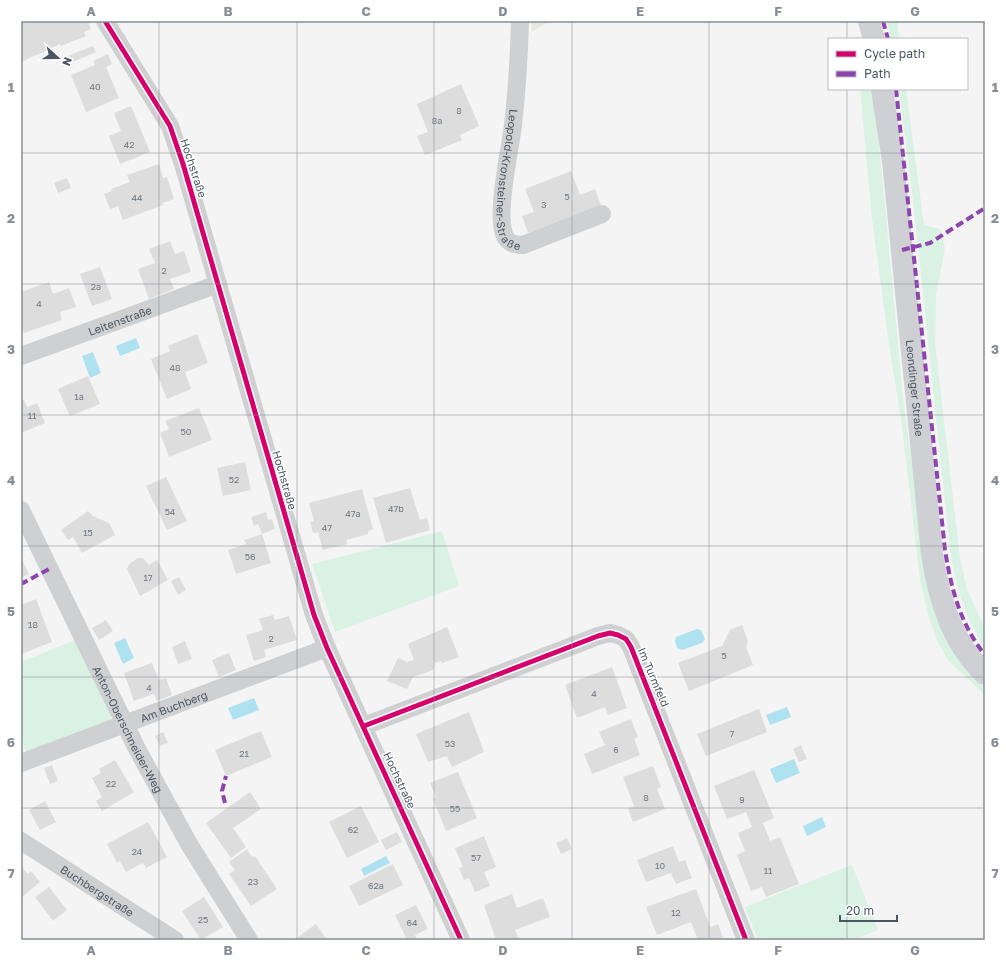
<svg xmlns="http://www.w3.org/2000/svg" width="1006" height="961" viewBox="0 0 1006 961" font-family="'Golos Text',sans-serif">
<rect width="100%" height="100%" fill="#f4f4f4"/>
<!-- commercial -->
<polygon fill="#e8e7e3" points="531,21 550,21 532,32"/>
<!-- green -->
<g fill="#d9f2e3">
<polygon points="887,21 897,21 900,39 891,39"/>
<polygon points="860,89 872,89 877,122 903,397 928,587 936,616 946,639 979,683 985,688 985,695 948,660 937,640 928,615 920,580 901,418 889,345 872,218"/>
<path d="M899,89H906L924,225L940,229L945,248L936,295L935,343L960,558L967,589L985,629V648C964,617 956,585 950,549L913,200Z"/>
<polygon points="442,531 459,586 335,632 312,564"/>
<polygon points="75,640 112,712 110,720 27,753 21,740 21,662"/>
<polygon points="852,865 878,930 854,940 758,940 745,907"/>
</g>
<!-- water -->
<g fill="#aee2f0">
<polygon points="136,338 140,348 120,356 116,346"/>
<polygon points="93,352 101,373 90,378 82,356"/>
<polygon points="697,629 701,630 705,639 702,643 682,650 677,648 675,641 676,637"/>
<polygon points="125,638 134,658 123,664 114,643"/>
<polygon points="254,698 259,710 233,720 228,708"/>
<polygon points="787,707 791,717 770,725 766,715"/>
<polygon points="794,759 800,773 776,783 770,769"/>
<polygon points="822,817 826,827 807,836 803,826"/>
<polygon points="386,856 390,863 364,876 361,869"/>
</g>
<!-- building -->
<g fill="#ddddde">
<polygon points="21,21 88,21 91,29 84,32 86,36 61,46 60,44 21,62"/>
<polygon points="93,46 96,52 63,66 60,59"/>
<polygon points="108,54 112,64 106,67 119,98 86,112 71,75 95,65 93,61"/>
<polygon points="461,84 479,126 460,135 462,140 425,155 417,136 428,132 417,104"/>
<polygon points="131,106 150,152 120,164 109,136 121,131 114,113"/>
<polygon points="159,164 163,178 167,177 174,199 162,203 163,205 123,220 118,206 110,209 104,194 112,191 111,189 130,182 127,175"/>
<polygon points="571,171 580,195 595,189 601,206 528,233 522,216 534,212 525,189"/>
<polygon points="67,178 71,188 58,193 54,183"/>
<polygon points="170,241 175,254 184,251 191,272 170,279 174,289 149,299 138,269 155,263 149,249"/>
<polygon points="100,267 112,299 92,306 80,274"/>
<polygon points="49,282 53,294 69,288 76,307 60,312 62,320 24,333 21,326 21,292"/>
<polygon points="197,334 208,363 185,372 191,389 167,399 151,359 170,351 168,346"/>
<polygon points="88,376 100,404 70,416 58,389"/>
<polygon points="24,400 27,407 37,403 45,423 21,433 21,402"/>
<polygon points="199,408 212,440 169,457 160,433 169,429 165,421"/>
<polygon points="245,462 251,490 223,496 217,468"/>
<polygon points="166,477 187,521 167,530 146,486"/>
<polygon points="410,488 420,520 427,518 430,530 386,543 373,498"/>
<polygon points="362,489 373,529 368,531 368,534 346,540 347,544 323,550 318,532 313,533 310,522 314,521 309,503"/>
<polygon points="88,511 93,516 109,523 115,535 82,553 73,537 68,540 61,530"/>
<polygon points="266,512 268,520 272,519 275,529 262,534 258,524 254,526 251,517"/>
<polygon points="262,534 271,563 236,574 228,550 246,544 244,540"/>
<polygon points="21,558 29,574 21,578"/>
<polygon points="138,558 143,558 149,565 157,560 168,580 140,596 127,569 129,564"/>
<polygon points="179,577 186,590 178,595 171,581"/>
<polygon points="36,599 52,642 21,654 21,605"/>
<polygon points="273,615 275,620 289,616 297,640 264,650 266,657 254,661 246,635 263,630 259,619"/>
<polygon points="106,620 113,631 99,640 92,628"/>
<polygon points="742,625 748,641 746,647 753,665 689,691 678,663 722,646 730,630"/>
<polygon points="447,627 459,657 442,663 441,661 435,663 433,670 413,677 407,689 387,681 398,658 407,662 414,660 408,644"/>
<polygon points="185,641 192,659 178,664 172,647"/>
<polygon points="229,653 236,670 219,677 212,660"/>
<polygon points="152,663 159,680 166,678 172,695 157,701 154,694 134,701 124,673"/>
<polygon points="612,667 627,708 608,715 605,707 577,718 565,685"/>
<polygon points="759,709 767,732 706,756 697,734"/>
<polygon points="469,712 484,752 452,767 447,756 428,762 416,734"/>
<polygon points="631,719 638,737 634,739 640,755 592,774 584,754 605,745 599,732"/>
<polygon points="261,731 272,757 226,776 215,750"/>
<polygon points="163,732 168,743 160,746 155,736"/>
<polygon points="801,745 807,759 799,762 793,749"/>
<polygon points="115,760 134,792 102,811 96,801 102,797 92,778 101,773 99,769"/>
<polygon points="52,765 58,781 50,784 44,768"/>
<polygon points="653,766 661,787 657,789 665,809 633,822 628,809 634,806 623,777"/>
<polygon points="754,770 774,818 763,823 770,841 780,837 799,884 766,897 762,887 751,891 737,855 745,851 738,833 752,827 746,812 727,819 714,786"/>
<polygon points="458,772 477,818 446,831 433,799 436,797 430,783"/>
<polygon points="250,792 261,809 233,828 246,847 231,858 206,823"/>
<polygon points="45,801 56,822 40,830 29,810"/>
<polygon points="361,806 379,842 347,858 329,822"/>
<polygon points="148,822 167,857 146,868 143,863 126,872 120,861 117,863 107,844"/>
<polygon points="397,832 402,842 386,850 381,840"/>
<polygon points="484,836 496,867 484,872 490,886 475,892 469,878 464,880 459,868 463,867 455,848"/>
<polygon points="567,838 572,849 561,854 556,843"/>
<polygon points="673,846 679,862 685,860 692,878 676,884 671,873 646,882 637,860"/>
<polygon points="247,849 252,857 255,856 277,889 251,906 229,874 235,870 229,862"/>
<polygon points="393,864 403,885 359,906 349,886"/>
<polygon points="21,866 28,874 31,871 40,882 21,898"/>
<polygon points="49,887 67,910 53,921 35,897"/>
<polygon points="696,889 710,927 718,924 724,940 698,940 691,922 657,935 646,907"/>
<polygon points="512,894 517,908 543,898 550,917 515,930 519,940 496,940 484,905"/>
<polygon points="204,897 223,927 201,940 182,911"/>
<polygon points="416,905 428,929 415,935 417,940 407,940 395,915"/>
<polygon points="316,924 327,940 294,940"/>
</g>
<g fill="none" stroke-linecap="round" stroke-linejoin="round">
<!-- street -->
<g stroke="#ced0d2" stroke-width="18">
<polyline points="105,21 170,126 183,164 314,615 327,648 461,940"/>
<path id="s1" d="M520,21C519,56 517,90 513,125C510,151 496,210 504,234C507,243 514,245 523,245L602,214"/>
<path id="s2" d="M21,356L218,284"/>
<path id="s3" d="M21,510L136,747L189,844L249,940"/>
<polyline points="364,726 598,636 610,633 618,635 626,639 631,647 746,940"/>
<path id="s4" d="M21,763L327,648"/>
<path id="s5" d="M21,841L175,940"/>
</g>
<!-- secondary -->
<g stroke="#ced0d4" stroke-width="22">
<polyline points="869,21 874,39"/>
<path id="s6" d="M882,89L893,161L932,554C939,598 951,642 985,674"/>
</g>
<!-- quiet -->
<g stroke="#8e44ad" stroke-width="4" stroke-dasharray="8 4" stroke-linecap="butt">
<polyline points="883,21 888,39"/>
<path d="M896,89L945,550C951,588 960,624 985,655"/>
<polyline points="902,250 930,243 985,208"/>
<polyline points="21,581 23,583 49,569"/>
<polyline points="225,803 222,791 226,776"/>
</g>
<!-- cycleway casing -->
<g stroke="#fff" stroke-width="8">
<g id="cycleway">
<polyline points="105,21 170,126 183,164 314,615 327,648 461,940"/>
<polyline points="364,726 598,636 610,633 618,635 626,639 631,647 746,940"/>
</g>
</g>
<!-- cycleway -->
<use href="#cycleway" stroke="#d6006c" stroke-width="5"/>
</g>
<!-- grid -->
<path fill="none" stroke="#868d94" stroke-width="1" stroke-opacity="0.55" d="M159,21V940M297,21V940M434,21V940M572,21V940M709,21V940M847,21V39M847,89V940M21,153H985M21,284H985M21,415H985M21,546H985M21,677H985M21,808H985"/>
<g text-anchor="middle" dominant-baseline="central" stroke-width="3" stroke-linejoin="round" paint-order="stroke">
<!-- number labels -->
<g font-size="9" fill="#707881">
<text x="95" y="86">40</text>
<text x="459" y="110">8</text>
<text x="437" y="120">8a</text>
<text x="129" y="144">42</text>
<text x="567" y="196">5</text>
<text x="137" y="197">44</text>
<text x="544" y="204">3</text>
<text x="164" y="270">2</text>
<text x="96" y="286">2a</text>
<text x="39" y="303">4</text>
<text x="175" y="367">48</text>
<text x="79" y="396">1a</text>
<text x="32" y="415">11</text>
<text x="186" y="431">50</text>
<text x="234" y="479">52</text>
<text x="396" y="508">47b</text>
<text x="170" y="511">54</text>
<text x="353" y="513">47a</text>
<text x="327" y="527">47</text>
<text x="88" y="532">15</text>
<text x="250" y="556">56</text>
<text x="148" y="577">17</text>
<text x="33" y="624">18</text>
<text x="271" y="638">2</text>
<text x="724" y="655">5</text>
<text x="149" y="687">4</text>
<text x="594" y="693">4</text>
<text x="732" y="733">7</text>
<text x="450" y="743">53</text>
<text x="616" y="749">6</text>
<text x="244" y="753">21</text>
<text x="111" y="783">22</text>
<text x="646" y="797">8</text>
<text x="742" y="799">9</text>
<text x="455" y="808">55</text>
<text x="353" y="829">62</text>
<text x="137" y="851">24</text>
<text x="476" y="857">57</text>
<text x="660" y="865">10</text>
<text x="768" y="870">11</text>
<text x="253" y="881">23</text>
<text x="376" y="885">62a</text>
<text x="676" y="912">12</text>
<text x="203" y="919">25</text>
<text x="412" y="922">64</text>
</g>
<!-- street labels -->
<g font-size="11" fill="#4a5661" stroke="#fff">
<text transform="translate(194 168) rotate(72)">Hochstraße</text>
<text stroke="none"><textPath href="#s1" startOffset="162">Leopold-Kronsteiner-Straße</textPath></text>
<text stroke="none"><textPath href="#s2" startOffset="105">Leitenstraße</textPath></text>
<text stroke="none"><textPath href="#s6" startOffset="301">Leondinger Straße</textPath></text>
<text transform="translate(285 480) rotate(74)">Hochstraße</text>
<text transform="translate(654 677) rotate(67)">Im Turmfeld</text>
<text stroke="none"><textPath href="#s4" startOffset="163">Am Buchberg</textPath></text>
<text stroke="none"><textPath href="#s3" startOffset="244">Anton-Oberschneider-Weg</textPath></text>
<text transform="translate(400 780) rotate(65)">Hochstraße</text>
<text stroke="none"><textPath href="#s5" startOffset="91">Buchbergstraße</textPath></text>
</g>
</g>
<!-- border -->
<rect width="1006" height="961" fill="none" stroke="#ffffff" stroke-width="44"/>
<!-- legend -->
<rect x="828" y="38" width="140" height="52" fill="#ffffff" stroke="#b7bbc0"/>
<rect x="836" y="51" width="20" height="6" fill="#d6006c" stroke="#b7bbc0"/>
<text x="864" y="58" font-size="12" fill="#4a5661">Cycle path</text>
<rect x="836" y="71" width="20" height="6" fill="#8e44ad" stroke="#b7bbc0"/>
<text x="864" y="78" font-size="12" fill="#4a5661">Path</text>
<!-- north arrow -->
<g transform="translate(58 58) rotate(111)" stroke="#ffffff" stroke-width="3" paint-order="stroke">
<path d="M0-3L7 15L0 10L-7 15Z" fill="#4a5661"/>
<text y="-6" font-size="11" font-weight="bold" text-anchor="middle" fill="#4a5661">N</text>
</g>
<!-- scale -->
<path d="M840 915v6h57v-6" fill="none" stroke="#4a5661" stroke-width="2"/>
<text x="846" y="915" font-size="12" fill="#4a5661" stroke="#ffffff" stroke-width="3" paint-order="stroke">20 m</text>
<rect x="22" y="22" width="962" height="917" fill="none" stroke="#868d94" stroke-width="1.5"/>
<g font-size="13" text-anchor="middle" font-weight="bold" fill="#868d94">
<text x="91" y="16">A</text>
<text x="228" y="16">B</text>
<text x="366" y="16">C</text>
<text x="503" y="16">D</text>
<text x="640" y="16">E</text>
<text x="778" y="16">F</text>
<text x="915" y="16">G</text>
<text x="11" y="92">1</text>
<text x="995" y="92">1</text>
<text x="11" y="223">2</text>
<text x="995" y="223">2</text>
<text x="11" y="354">3</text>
<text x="995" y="354">3</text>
<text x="11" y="485">4</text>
<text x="995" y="485">4</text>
<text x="11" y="616">5</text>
<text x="995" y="616">5</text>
<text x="11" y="747">6</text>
<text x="995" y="747">6</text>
<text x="11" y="878">7</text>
<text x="995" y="878">7</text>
<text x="91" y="955">A</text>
<text x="228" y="955">B</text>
<text x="366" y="955">C</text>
<text x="503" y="955">D</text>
<text x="640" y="955">E</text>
<text x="778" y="955">F</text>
<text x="915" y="955">G</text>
</g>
</svg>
